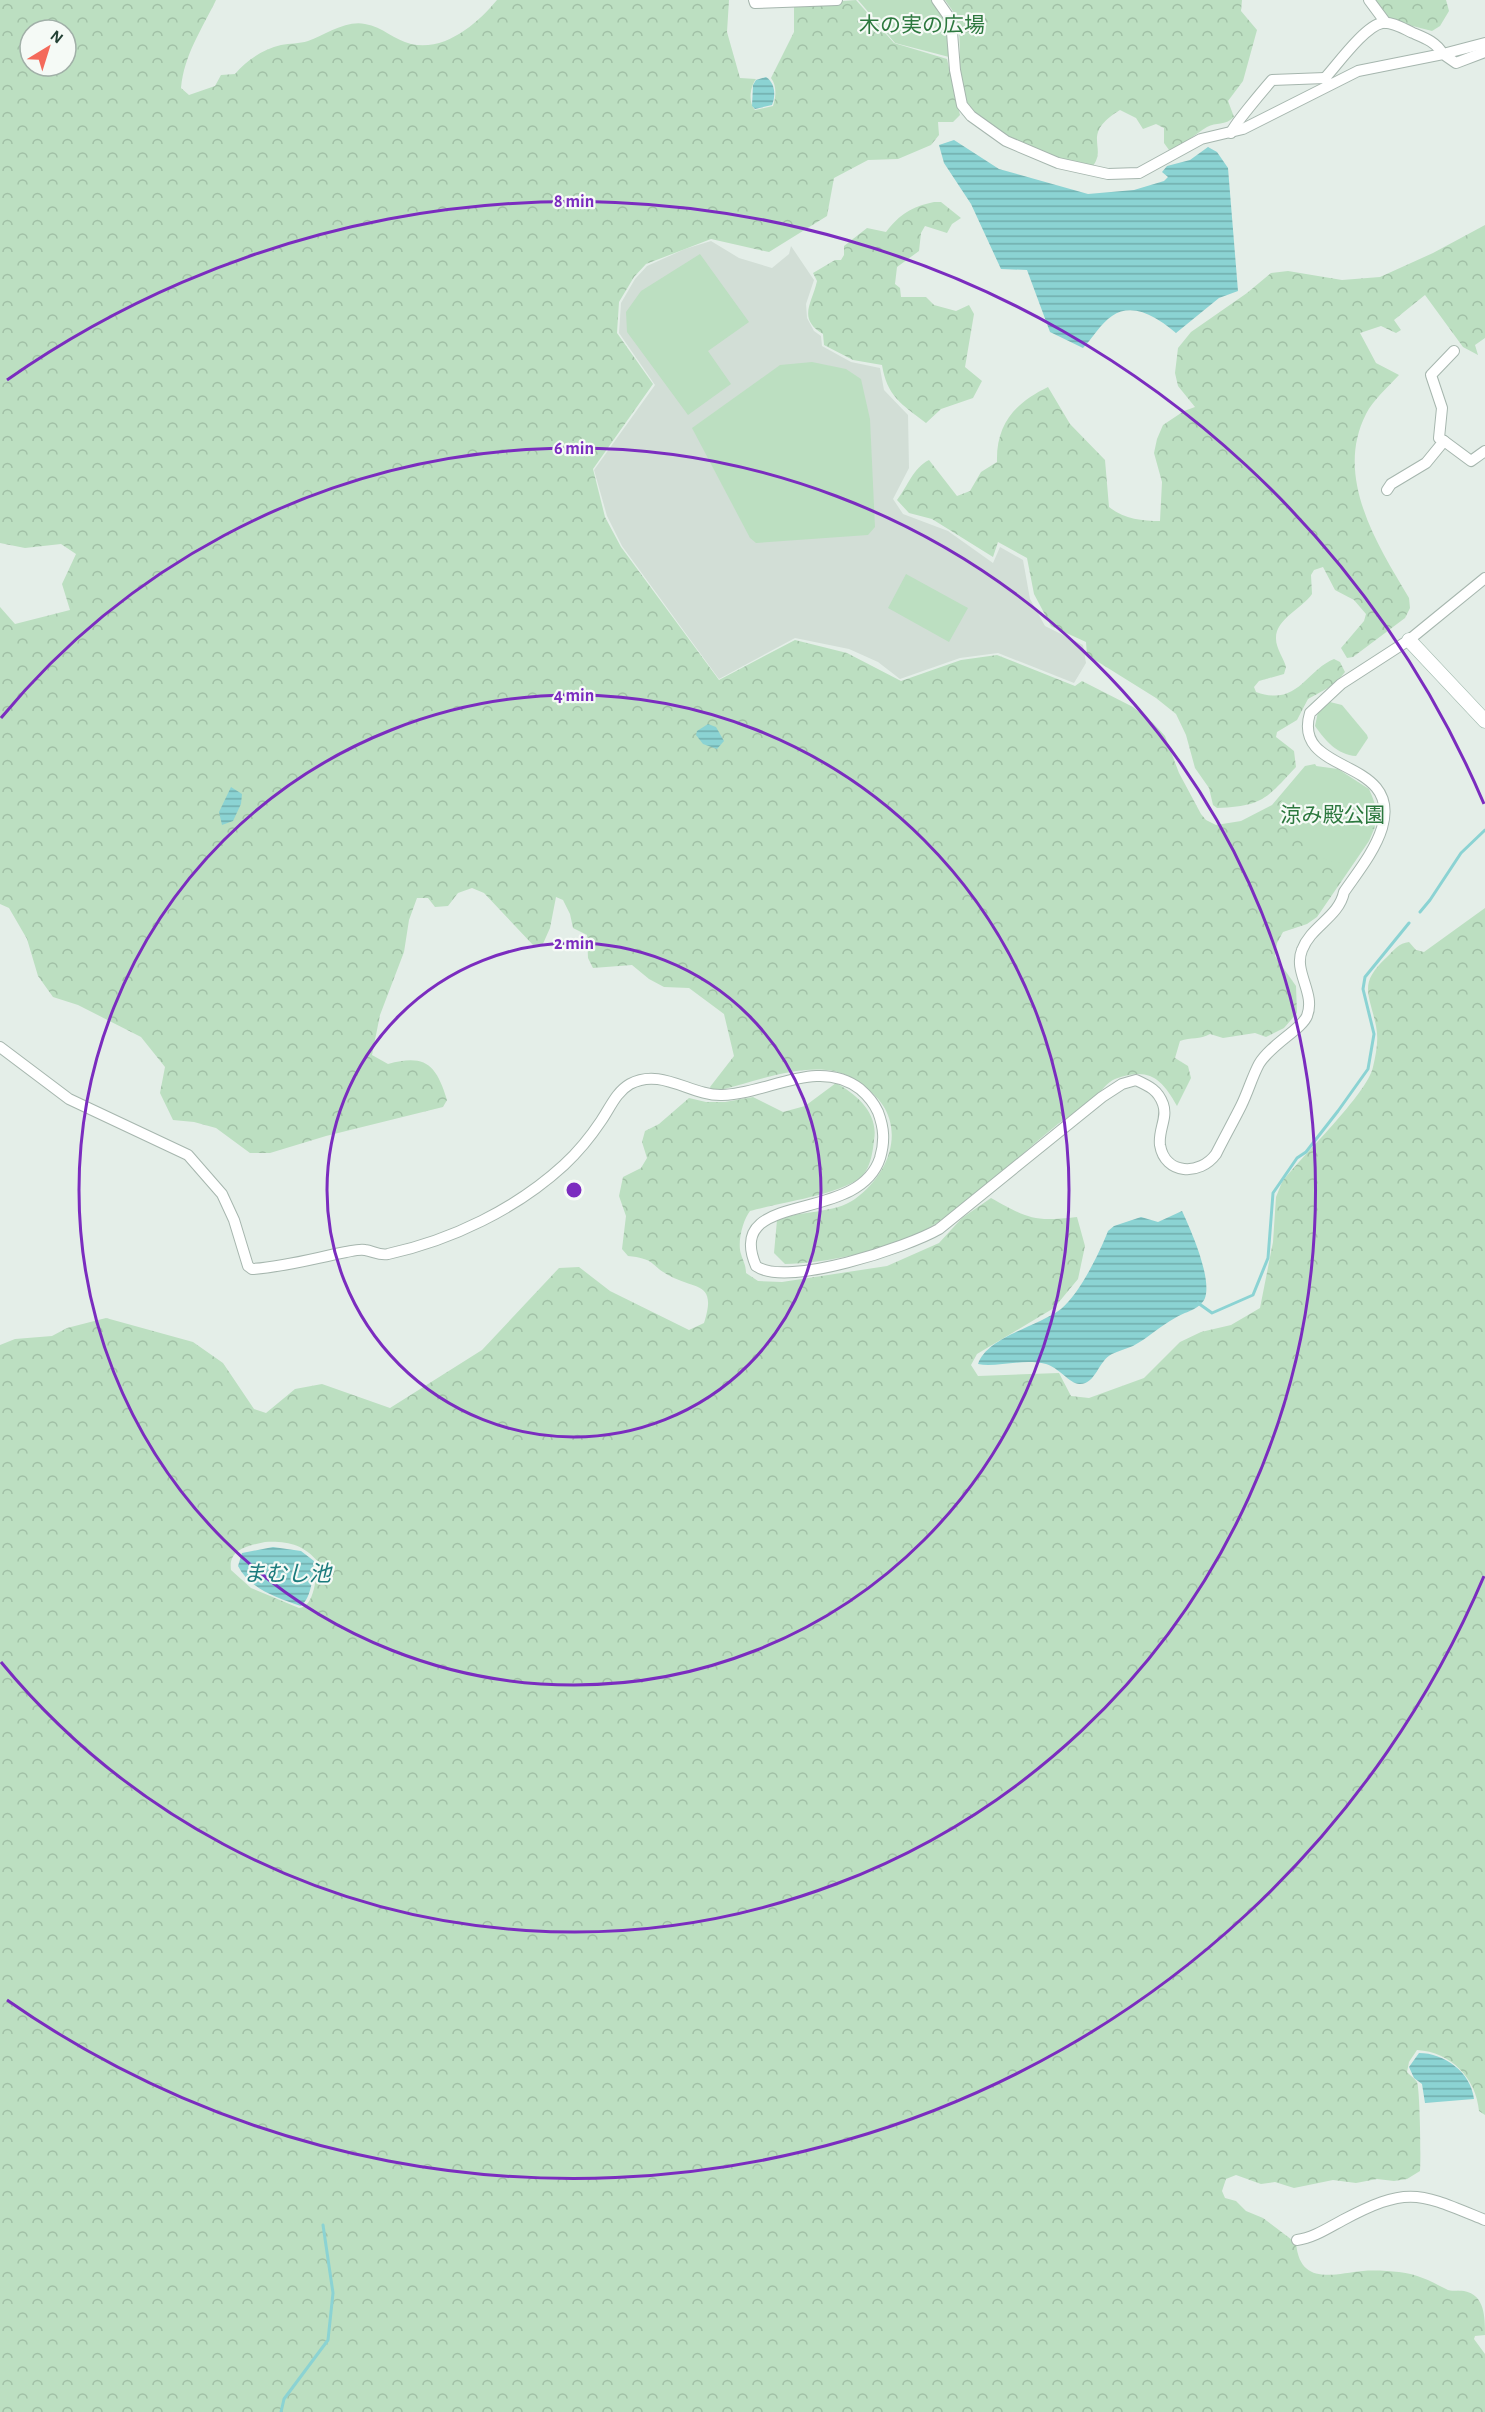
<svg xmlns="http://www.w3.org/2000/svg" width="1485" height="2412" viewBox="0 0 1485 2412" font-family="'Alegreya Sans','Noto Sans JP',sans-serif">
<defs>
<pattern id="forest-crowns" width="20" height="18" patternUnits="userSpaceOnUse" patternTransform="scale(1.5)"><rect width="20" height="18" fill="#bcdfc1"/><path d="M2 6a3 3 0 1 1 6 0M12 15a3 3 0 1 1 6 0" fill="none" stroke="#a1c0a6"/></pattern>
<pattern id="water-rules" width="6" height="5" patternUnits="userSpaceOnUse" patternTransform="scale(1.5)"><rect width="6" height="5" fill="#8bd3d3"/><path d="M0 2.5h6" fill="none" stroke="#71adac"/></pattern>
</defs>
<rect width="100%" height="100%" fill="#e4eee8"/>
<!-- built -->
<polygon fill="#d2ded6" points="711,241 739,258 772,268 789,254 791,246 814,280 806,304 807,318 814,331 821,336 822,346 851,362 880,368 884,390 908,415 909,468 893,499 903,514 948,531 993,563 1000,547 1023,560 1030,599 1045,626 1083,645 1086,663 1074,683 998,653 960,658 900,679 878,662 849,649 795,638 719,679 622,546 607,516 594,470 655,385 619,333 621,303 635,279 647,266 685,249"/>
<!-- forest -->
<g fill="url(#forest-crowns)" fill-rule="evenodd">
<path d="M0,0H216C202,29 184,55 181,88L189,95L215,86L221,75L235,74C246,61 263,49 281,45C290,43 299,44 308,41C325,35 346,20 365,24C383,27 394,40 411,44C445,52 478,23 497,0H729L727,32L740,78L756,79C750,87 748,103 755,110L773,106C776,97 777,86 771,78L794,32V5L856,0L894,43L947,59L960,115L953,122H938L939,135L931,145L898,159L868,160L834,178L827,216L769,252L711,239L646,264L634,277L619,302L617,333L653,384L593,469L605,517L621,547L719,680L795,640L847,653L901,681L961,660L997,655L1075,686L1082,681L1133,707L1153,723L1165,736L1179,773L1201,814L1206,820L1216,825L1241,821L1272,805L1305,766L1315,764L1319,770L1375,814V827L1369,841L1317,917L1307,924L1283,932L1277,943L1275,956L1296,986L1297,1013L1284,1028L1266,1037L1255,1033L1223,1038L1210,1034C1200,1040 1191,1037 1180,1041L1175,1058L1188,1066L1191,1078L1177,1106C1161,1077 1148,1067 1115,1079C1107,1082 1101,1092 1095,1097C1083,1107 1070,1115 1058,1124C1013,1160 972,1204 922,1232C889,1250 822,1264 785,1264L774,1253L777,1220C801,1210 834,1214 855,1199C895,1170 909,1116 863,1086C851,1077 842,1071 826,1070C793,1067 756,1081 724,1089H711L710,1087L734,1056L724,1014L689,988L664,987L649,979L632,965L593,968L588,958L587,935L573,928L570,914L563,900L556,897L550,928L542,946L533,945L484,893L472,888L458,893L448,906L435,907L428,898H417L409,920L404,952L380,1015L372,1055L388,1064C425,1054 436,1064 447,1100L443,1107L326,1136L270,1153H250L216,1128L194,1122L173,1120L160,1093L165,1067L141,1037L78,1005L53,997L38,976L27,939L9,908L0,904V607L15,624L70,610L62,584L76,554L61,544L25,548L0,543ZM30,30H66V66H30Z"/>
<path d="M945,0H1242L1241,11L1257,30L1243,81L1228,101L1234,117C1225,126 1216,122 1207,127C1194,135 1184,145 1169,150L1164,143V128L1156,124L1143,129L1136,118L1120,110C1079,135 1109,147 1092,167C1065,163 976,129 965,103C956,80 964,33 955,15C953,10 948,5 945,0Z"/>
<polygon points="1372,0 1446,0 1449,11 1440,26 1432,31 1389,20"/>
<path d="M934,202H941L961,218L952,224L947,233L925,226L921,233L919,251L897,267L895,284L900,288L901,297H926L934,305L956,311L969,305L974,314L965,367L982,381L973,398L941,409L926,423C901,404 887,396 882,365L853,360L824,345L823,334C797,318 812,304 817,281L813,273L835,260H841L844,255V246L867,228L886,232C900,214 911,207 934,202Z"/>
<path d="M1485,225V338L1475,345L1478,355L1463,347L1425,295L1394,320L1401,330L1396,333L1381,326L1360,333L1376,363L1399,375C1388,387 1373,400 1366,414C1334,477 1377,544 1409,598L1410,608L1405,618L1353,657L1347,658L1341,648L1364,621L1366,614L1354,600L1335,590L1323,567L1314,570L1311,575L1312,594C1302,609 1275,619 1276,639C1276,648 1284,659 1286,667L1284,674L1259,681L1254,687L1256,692C1298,707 1305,671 1334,659L1340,662L1345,672L1335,684L1308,699L1297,720L1277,732L1276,737L1294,751L1296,767C1266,799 1263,806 1217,808L1213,805L1209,788L1195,768L1186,735L1176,714L1156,698L1087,655L1086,642L1051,626L1034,594L1027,558L998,542L993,557L932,519L909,513L897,500C908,486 913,468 929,460L957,496L970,491L981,472L997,462C996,424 1015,403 1048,387L1070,424L1105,460L1109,507C1124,519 1142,521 1160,521L1162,482L1154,453L1157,439L1163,425L1184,411L1195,407L1178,386L1175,373L1178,348L1191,332L1247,293L1271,273L1288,271L1342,280L1380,277L1433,253Z"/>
<path d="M1485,908V2115L1479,2111C1476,2078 1451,2052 1417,2050L1409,2062L1407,2072C1410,2075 1415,2079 1417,2082C1420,2090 1421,2160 1420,2171L1407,2179L1394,2181L1377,2179L1356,2183L1333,2180L1294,2188L1275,2182L1261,2184L1236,2175L1226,2179L1222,2191L1225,2198L1236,2201L1246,2211L1263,2218L1296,2243C1300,2286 1333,2274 1363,2271C1374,2270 1388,2271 1399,2272C1418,2274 1430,2281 1446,2289C1451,2292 1458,2290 1464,2291C1485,2295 1485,2317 1485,2335L1475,2336L1474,2339L1485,2354V2412H0V1345L15,1339L52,1336L67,1328L106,1318L193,1342L223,1363L254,1409L266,1413L295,1389L322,1384L390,1408L482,1350L559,1268L579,1267L610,1291L689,1330L704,1323C717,1282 697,1290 670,1276C649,1265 657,1259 628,1256L622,1249L626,1216L619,1196L623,1177L641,1168L647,1158L642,1142L645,1131L659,1124L689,1098L706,1102H725L753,1097L783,1112L805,1106L836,1083C856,1094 879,1113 874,1140C873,1150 871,1166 863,1175C846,1194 777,1203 750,1211C743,1220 737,1242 741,1254C743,1261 746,1265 746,1273L758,1281L782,1282L887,1266L939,1243L962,1218L991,1198C1029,1219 1033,1222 1077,1217L1085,1246L1078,1279L1054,1308L977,1354L971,1365L978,1376L1059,1373L1071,1396L1089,1398L1144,1378L1180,1342L1201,1332L1231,1325L1260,1308L1273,1242L1276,1197L1282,1182C1302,1156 1367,1094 1373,1067C1376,1054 1379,1040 1376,1026C1369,992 1358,984 1387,957C1394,950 1399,943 1409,942L1416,950L1424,952ZM265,1542C287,1541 303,1544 318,1562C316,1575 315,1607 299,1608L251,1588L231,1570C228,1549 248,1546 265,1542Z"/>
</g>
<!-- green -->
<g fill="#bcdfc1">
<polygon points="858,0 936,0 951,20 953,58 895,43"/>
<polygon points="700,254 749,322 708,351 731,384 688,415 627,332 626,312 641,291"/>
<polygon points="812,362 846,369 861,379 870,419 875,527 868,535 756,543 750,538 692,428 780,365"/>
<polygon points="906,574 968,608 949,642 888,608"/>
<path d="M1330,702L1342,705L1367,735L1368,738L1356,756C1337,755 1325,740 1315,726L1318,712Z"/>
<path d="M1316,766L1338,769L1369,789C1373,798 1377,807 1376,816C1376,826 1358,861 1348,862C1314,866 1289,832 1279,804L1308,768Z"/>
</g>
<!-- water -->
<g fill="url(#water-rules)">
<path d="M766,77C775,83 776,95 772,105L755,109L752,106L753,85L756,80Z"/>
<path d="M954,140L999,169L1088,194L1134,190L1164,181L1168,177L1162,172L1167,166L1190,160L1208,147L1217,152L1228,168L1238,291L1219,298L1176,333C1159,319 1134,301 1112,316C1101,323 1092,339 1083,348L1050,332L1027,270L1001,269L971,204L944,163L939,145Z"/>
<polygon points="708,724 716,727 724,741 717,749 703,744 696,735 697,731"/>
<polygon points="231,787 242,794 241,804 233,821 222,825 219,812"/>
<path d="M1182,1211C1191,1230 1212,1278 1205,1298C1200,1310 1184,1312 1175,1318C1160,1326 1148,1338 1133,1346C1126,1349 1118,1351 1112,1354C1098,1361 1096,1384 1080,1384C1071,1385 1058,1367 1046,1364C1022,1358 996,1368 978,1364C987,1337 1039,1326 1061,1309C1080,1293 1099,1254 1108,1231L1114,1226L1141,1217L1158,1222Z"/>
<path d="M273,1547L301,1551L314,1561C313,1575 312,1597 301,1606C277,1598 250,1589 238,1566L242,1553Z"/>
<path d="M1419,2053C1444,2053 1471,2072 1474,2099L1425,2103L1422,2084L1414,2078L1409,2067Z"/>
</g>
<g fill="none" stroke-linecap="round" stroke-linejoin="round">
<!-- stream -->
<g stroke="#8bd3d3" stroke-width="3">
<polyline points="1420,912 1430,900 1461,853 1485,830"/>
<polyline points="1198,1303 1212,1313 1253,1295 1268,1258 1273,1193 1297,1158 1306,1152 1338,1111 1368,1069 1374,1034 1363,989 1365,977 1409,923"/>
<polyline points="281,2412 284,2399 328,2340 333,2293 323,2225"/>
</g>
<!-- minor casing -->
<g stroke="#a6b6ae" stroke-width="12">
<g id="minor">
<polyline points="754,0 755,3 837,0"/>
<polyline points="937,0 951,20 955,70 962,105 971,116 1006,141 1058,163 1108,174 1139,173 1201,139 1243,129 1358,71 1443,54 1456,63 1485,52"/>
<polyline points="1369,0 1386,23"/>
<path d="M1329,84L1325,78C1337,65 1365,26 1382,23C1392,21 1404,29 1413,33C1425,38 1436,42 1443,54L1485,43"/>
<path d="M1231,133C1232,127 1265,88 1272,80L1325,78"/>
<polyline points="1444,441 1439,438 1442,408 1431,375 1454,351"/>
<polyline points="1387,490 1391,484 1426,463 1444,441 1471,461 1485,451"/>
<path d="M0,1047L69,1099L188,1155L222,1194L234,1220L248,1266L252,1269C284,1267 315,1258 346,1252C352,1251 359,1249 365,1250C373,1251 380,1256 388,1254C452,1240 516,1209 564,1165C578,1152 591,1136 601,1121C610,1108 616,1092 630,1084C661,1067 691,1096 722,1095C768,1094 818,1057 860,1089C867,1095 874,1103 878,1112C884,1128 885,1141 880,1158C858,1226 723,1188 756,1266C786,1288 908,1247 939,1229L1102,1097L1122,1084L1136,1080C1149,1086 1158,1090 1163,1104C1168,1118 1158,1130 1160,1145C1165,1175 1200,1176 1216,1154C1224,1138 1233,1122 1241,1106C1248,1092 1252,1077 1259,1064C1271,1044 1302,1029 1307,1016C1316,993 1293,972 1302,950C1311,926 1339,917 1344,892C1357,873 1375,851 1382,828C1403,756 1291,776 1310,713L1341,684L1409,640L1485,578"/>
<path d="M1297,2240C1313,2238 1328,2228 1343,2220C1409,2185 1419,2193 1485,2220"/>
</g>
</g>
<!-- secondary casing -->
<g stroke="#a2baae" stroke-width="15">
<polyline id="secondary" points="1409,640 1485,721"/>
</g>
<!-- minor -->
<use href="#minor" stroke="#fff" stroke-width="10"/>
<!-- secondary -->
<use href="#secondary" stroke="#fff" stroke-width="14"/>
</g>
<!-- distance rings -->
<g fill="none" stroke="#7b2cbf" stroke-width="3">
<circle cx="574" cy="1190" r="247"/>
<circle cx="574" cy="1190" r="495"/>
<path d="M1 718A742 742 0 1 1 1 1662"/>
<path d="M1484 1576A989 989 0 0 1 7 2000M7 380A989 989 0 0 1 1484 804"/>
</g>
<g text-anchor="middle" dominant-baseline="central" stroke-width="4.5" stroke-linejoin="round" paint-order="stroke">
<!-- park labels -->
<g font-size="21" fill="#2c783e" stroke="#f5faf6">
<text x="922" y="25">木の実の広場</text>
<text x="1333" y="815">涼み殿公園</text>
</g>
<!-- water labels -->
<g font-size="22" font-style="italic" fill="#1b7b7d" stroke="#f5faf6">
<text x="287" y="1574">まむし池</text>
</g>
</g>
<circle cx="574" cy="1190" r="9" fill="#7b2cbf" stroke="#f5faf6" stroke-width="3"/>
<g font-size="18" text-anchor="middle" font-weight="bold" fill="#7b2cbf" stroke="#f5faf6" stroke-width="4.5" stroke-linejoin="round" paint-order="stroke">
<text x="574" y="207">8 min</text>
<text x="574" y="454">6 min</text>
<text x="574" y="701">4 min</text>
<text x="574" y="949">2 min</text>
</g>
<!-- north arrow -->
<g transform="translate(48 48) rotate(38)"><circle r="28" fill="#f5faf6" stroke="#a1b0a8" stroke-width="1.5"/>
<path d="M0-4.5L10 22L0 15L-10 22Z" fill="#f46a5b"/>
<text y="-9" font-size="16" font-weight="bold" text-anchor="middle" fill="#234034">N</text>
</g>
</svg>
